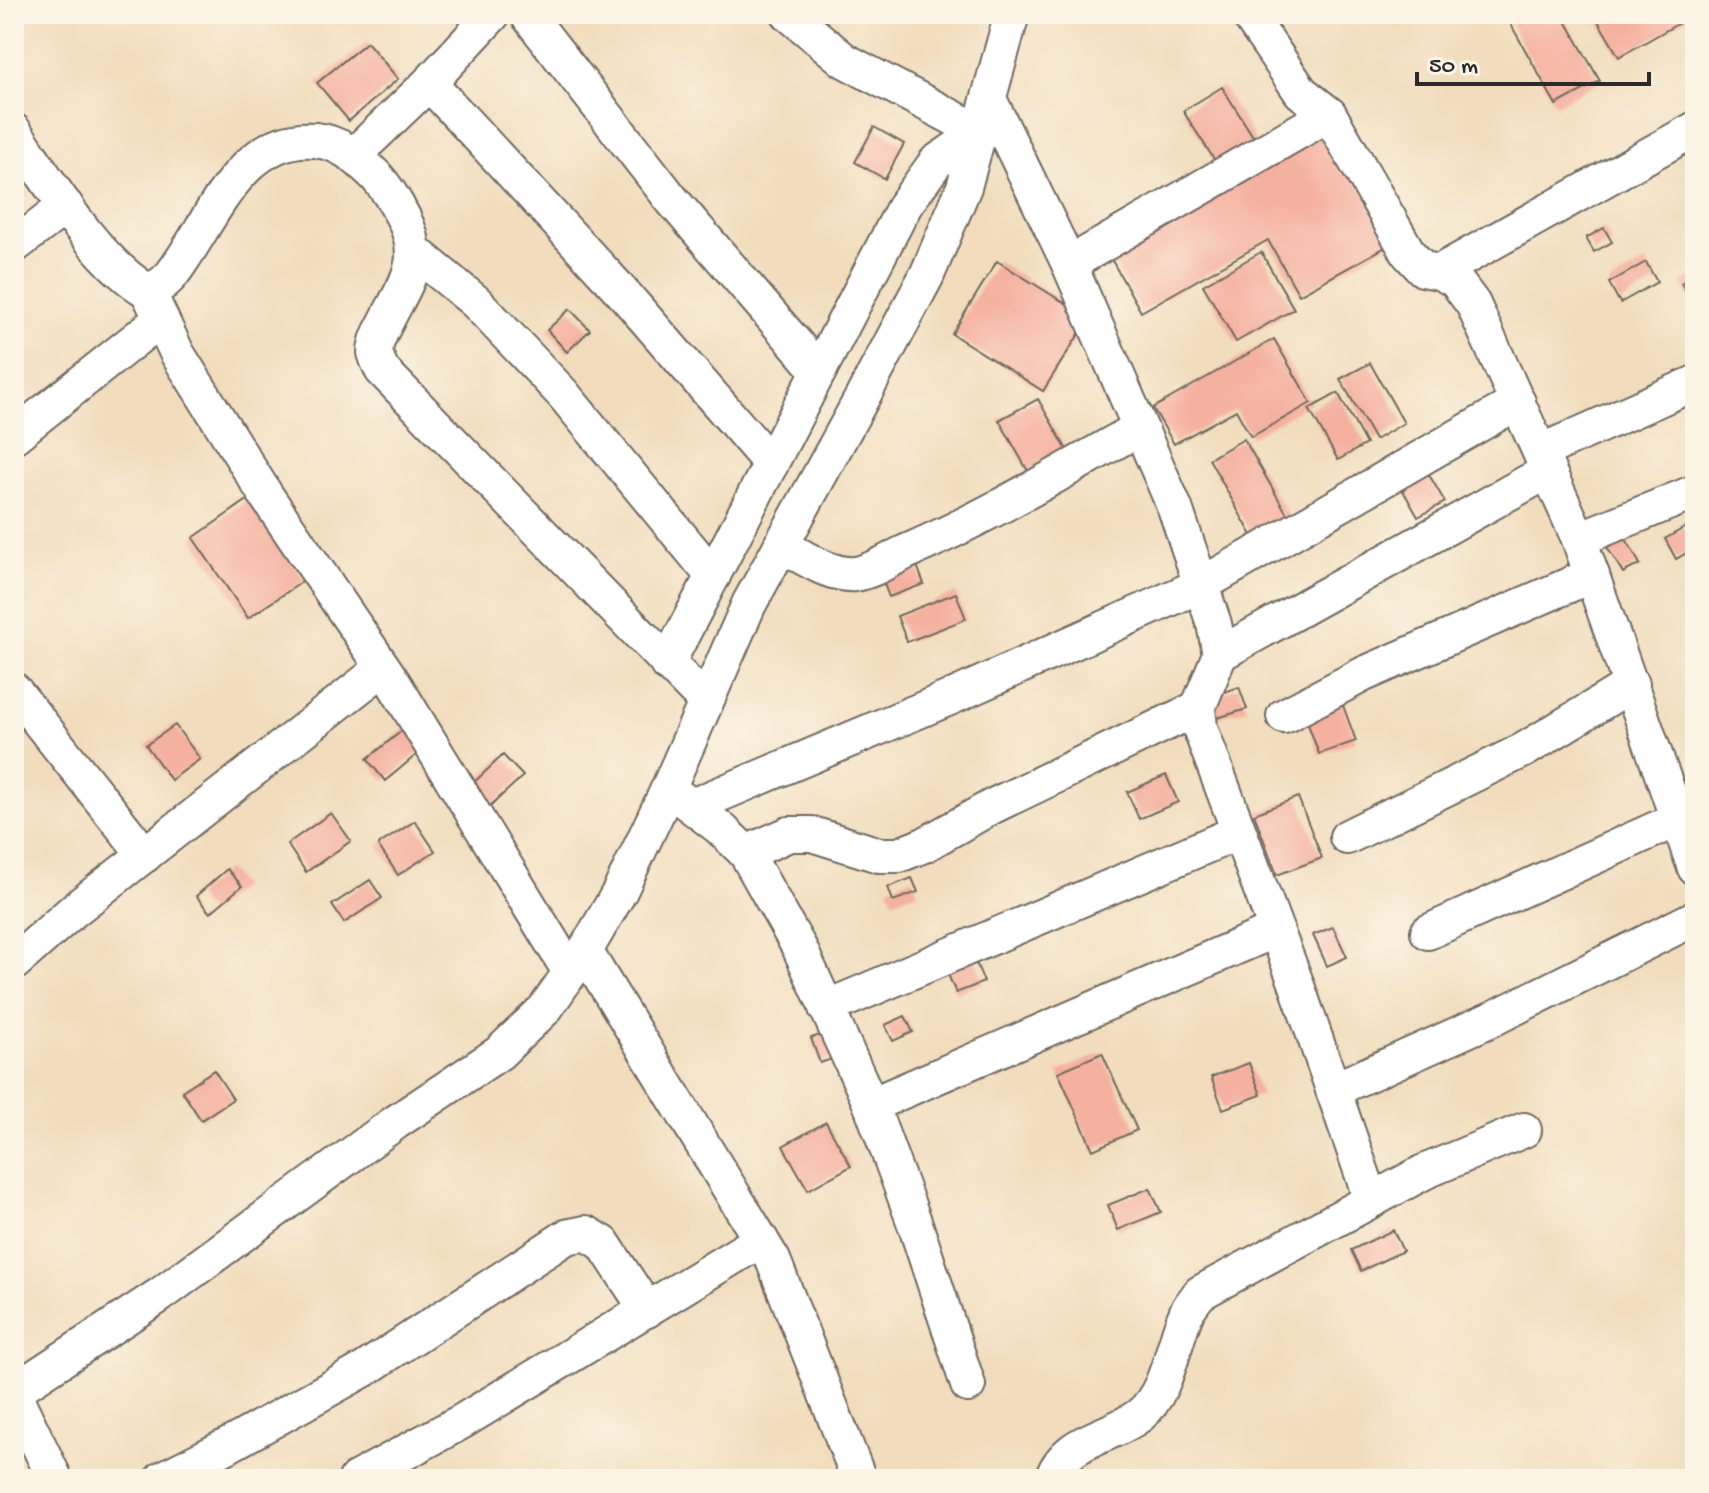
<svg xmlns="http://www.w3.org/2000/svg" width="1709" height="1493" viewBox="0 0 1709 1493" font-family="'Gochi Hand',sans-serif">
<rect width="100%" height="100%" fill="#fcf5e5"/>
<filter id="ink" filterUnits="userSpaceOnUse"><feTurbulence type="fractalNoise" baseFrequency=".0125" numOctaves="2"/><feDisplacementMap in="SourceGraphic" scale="16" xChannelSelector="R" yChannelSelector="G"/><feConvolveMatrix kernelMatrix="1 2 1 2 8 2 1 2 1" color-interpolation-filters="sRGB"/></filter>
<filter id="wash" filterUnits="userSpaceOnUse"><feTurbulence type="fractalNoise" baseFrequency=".006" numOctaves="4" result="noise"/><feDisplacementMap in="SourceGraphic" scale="32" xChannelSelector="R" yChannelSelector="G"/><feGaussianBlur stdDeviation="1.8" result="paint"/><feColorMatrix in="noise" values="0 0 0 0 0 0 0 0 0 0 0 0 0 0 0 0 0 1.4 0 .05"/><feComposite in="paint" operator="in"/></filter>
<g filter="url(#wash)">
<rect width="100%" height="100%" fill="#f1ddbd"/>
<g id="blocks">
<!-- building -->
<g fill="#f5b1a0">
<polygon points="1526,14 1562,14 1600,81 1556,105 1510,23"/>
<polygon points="1594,14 1695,14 1619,57"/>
<polygon points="367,42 398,79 349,121 317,83"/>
<polygon points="1222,87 1259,146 1221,170 1183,111"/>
<polygon points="1327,126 1393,243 1299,295 1268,240 1141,312 1106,250"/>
<polygon points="874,127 904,144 885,179 855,162"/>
<polygon points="1604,228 1612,242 1594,252 1586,238"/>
<polygon points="1261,252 1294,309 1236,342 1203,285"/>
<polygon points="997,261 1089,318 1043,391 952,334"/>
<polygon points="1646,262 1657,282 1620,303 1609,283"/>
<polygon points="1695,275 1695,308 1681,283"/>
<polygon points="570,309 590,330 567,352 547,330"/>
<polygon points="1274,339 1311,403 1251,437 1236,410 1174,444 1153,408"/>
<polygon points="1370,363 1404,423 1375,440 1340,379"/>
<polygon points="1338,393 1366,444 1338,460 1309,409"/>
<polygon points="1038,399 1068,452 1029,473 999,420"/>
<polygon points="1244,439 1290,519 1254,539 1209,459"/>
<polygon points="1424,466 1445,502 1418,517 1397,480"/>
<polygon points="249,499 305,580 248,618 193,538"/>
<polygon points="1695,522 1695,548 1676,559 1665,539"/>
<polygon points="1622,532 1640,564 1623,573 1604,542"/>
<polygon points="913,555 924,584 889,597 878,568"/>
<polygon points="956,593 966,619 907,642 897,616"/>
<polygon points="1239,687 1247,709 1217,718 1210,697"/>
<polygon points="1341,700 1356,741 1319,754 1304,713"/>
<polygon points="175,725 200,759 171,780 146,745"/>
<polygon points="409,725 427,746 385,781 367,759"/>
<polygon points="503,755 523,776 488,808 469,787"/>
<polygon points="1166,775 1178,802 1139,819 1127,792"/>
<polygon points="1298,797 1322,858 1277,875 1254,814"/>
<polygon points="331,813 351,841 306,872 287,844"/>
<polygon points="415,821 435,851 398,875 378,845"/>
<polygon points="227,869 242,886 210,913 196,896"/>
<polygon points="912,878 918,892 893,901 888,887"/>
<polygon points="370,880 382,898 344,923 332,905"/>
<polygon points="1333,927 1347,957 1327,966 1313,935"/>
<polygon points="971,951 984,982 956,993 943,963"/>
<polygon points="905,1016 913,1032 893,1041 885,1025"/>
<polygon points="832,1031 841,1056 820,1063 811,1038"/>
<polygon points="1102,1053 1137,1130 1093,1150 1058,1072"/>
<polygon points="1249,1063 1261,1095 1223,1109 1211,1077"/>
<polygon points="214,1070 233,1099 201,1120 182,1091"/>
<polygon points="826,1122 851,1166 808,1190 783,1146"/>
<polygon points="1150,1188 1161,1212 1118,1230 1108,1205"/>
<polygon points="1393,1230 1403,1251 1361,1271 1351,1250"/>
</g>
</g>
</g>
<g filter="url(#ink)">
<use href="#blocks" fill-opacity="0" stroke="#70695e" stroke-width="2"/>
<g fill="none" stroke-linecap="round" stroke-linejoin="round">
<!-- minor casing -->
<g stroke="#70695e" stroke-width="38">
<g id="minor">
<polyline points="527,14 672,200 819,371"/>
<polyline points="1248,14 1301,92 1329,114 1409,254 1423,269 1439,272 1455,280 1473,304 1579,539 1695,868"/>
<polyline points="429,83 624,294 771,464"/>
<polyline points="989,99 1069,264 1175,508 1201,585 1214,624 1220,654 1198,708 1200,728 1295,980 1371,1199"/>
<path d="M14,131C47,179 97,263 148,291C167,285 175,271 186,254C217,207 248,134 315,140C341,142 358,159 376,176C388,189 395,201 403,217C426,262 405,283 385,324C381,331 375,344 375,352C376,358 380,365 382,370L706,702"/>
<polyline points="354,155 429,83 493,14"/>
<polyline points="14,246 66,206"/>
<polyline points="415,252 476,302 563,394 713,576"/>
<polyline points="1069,264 1329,114"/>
<polyline points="1439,272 1695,129"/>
<polyline points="148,291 177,353 267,497 393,682 570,972"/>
<polyline points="14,436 161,319"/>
<polyline points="1540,452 1695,383"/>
<polyline points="1579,539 1695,492"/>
<path d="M781,545C802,556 829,576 855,574C871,572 891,559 906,552C987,517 1063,471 1140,428"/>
<polyline points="1220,654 1548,471"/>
<polyline points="667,664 905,205 936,162 980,132 844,60 789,14"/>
<polyline points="14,690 145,855"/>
<polyline points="1284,716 1364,674 1592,575"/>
<polyline points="678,796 720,828 746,853 800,949 871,1105 915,1224 968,1385"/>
<polyline points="692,806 954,696 1201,585 1518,402"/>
<polyline points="1347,837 1524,750 1632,684"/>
<polyline points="746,853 789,834 812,834 879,855 899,855 924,845 993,806 1198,708"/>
<polyline points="1428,932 1678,819"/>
<polyline points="585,951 773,1260 859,1479"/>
<polyline points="14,963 74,910 383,668"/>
<polyline points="826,1008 1239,832"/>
<polyline points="1333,1090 1494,1018 1695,918"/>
<polyline points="871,1105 1276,930"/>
<polyline points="14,1391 160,1295 396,1122 499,1053 545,1009 585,951 620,891 668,789 749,604 863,396 927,275 964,187 1012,14"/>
<polyline points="14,1394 55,1479"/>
<polyline points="162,1479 229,1445 365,1369 566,1237 586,1233 603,1243 647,1310"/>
<polyline points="356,1479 461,1422 761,1240"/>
<path d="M1052,1479C1067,1437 1109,1439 1140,1415C1168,1392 1172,1346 1186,1314C1189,1306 1195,1300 1200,1293L1424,1172L1524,1130"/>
</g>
</g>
<!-- minor -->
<use href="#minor" stroke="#fff" stroke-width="34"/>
</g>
</g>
<!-- margin -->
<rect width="1709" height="1493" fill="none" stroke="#fcf5e5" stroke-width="48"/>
<!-- scale -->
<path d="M1417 72v12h232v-12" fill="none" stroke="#2b2b2b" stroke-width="4"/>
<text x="1429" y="72" font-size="24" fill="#2b2b2b" stroke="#fcf5e5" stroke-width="6" paint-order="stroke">50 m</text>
</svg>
